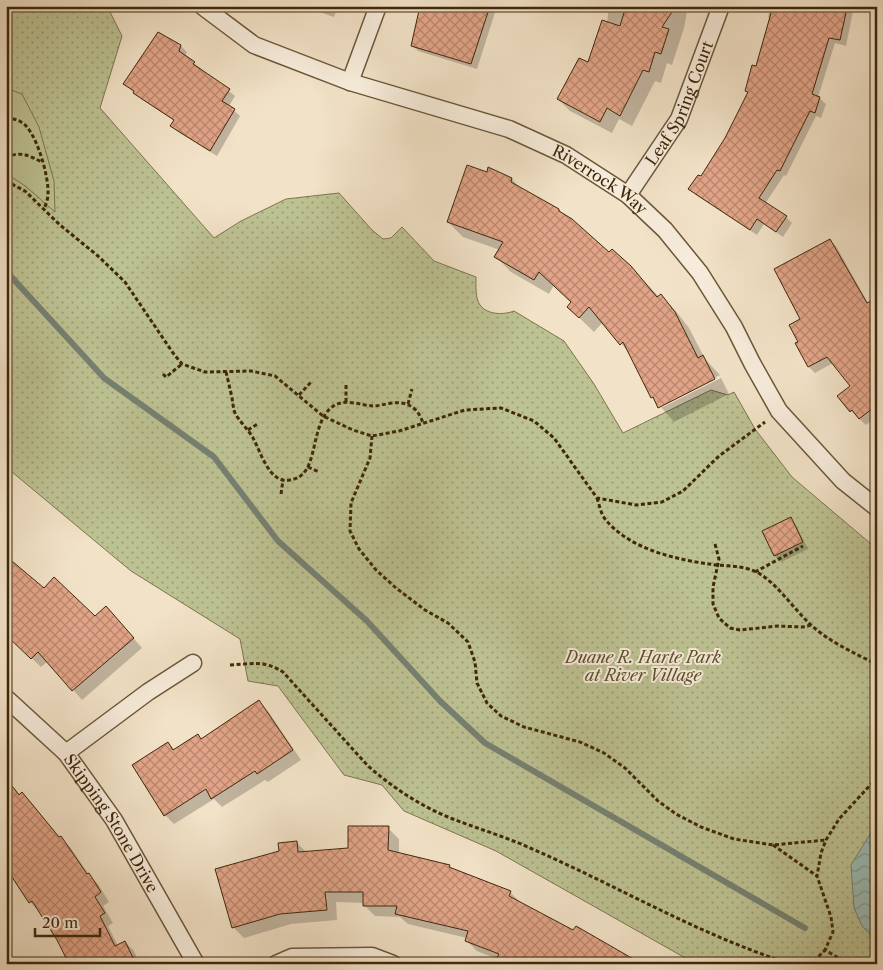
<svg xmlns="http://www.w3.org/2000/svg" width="883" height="970" viewBox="0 0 883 970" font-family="'Libre Caslon Text',serif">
<defs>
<pattern id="park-dots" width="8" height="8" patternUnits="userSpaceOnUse" patternTransform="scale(1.25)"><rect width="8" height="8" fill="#bdc293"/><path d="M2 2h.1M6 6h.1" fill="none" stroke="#9b9e76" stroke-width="1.8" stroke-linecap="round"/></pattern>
<pattern id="water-waves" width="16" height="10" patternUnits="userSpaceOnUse" patternTransform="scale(1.25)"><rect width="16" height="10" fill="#9bbdb7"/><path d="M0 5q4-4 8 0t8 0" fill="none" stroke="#809a93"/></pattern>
<pattern id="building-cross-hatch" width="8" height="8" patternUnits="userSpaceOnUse" patternTransform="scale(1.25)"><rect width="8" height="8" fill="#e2a488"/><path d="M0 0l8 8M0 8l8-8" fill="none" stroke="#b9866d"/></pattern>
</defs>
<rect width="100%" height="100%" fill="#f2e2c7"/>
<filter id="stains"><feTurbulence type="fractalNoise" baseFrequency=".004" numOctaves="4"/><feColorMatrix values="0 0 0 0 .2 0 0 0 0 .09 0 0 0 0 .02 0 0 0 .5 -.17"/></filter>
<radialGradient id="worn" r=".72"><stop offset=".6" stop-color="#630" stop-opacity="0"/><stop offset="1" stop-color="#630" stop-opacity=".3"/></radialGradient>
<!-- park -->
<path fill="url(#park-dots)" stroke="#7e754e" d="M6,6H107L122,36L100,108L214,238L241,221L286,199L339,193L372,230L383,239L391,238L402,227L434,261L476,277C476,285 475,298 480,305C487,315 504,315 514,311L564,341L594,384L623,433L711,390L728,395L734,392L755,429L792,477L877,549V964H696L496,851L404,811L382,785L344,775L278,686L248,681L240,639L131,571L6,467Z"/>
<!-- garden -->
<path fill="#bdc293" stroke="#7e754e" d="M6,88L22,94L39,127L54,181L55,212C40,200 25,182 6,175Z"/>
<!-- water -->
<polygon fill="url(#water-waves)" stroke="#768172" points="877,823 877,942 862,926 854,908 851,865"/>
<!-- shadow -->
<g fill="#0003">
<polygon points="302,6 338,6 334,17"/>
<polygon points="428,6 497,6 477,69 418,51 412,45"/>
<polygon points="609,6 688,6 684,28 672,65 667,63 661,83 655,81 632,126 619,119 612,133 570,111 558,99 589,64 607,23"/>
<polygon points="770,6 854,6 846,46 835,43 818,97 826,104 821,118 816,116 786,176 784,175 765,204 786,217 792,223 783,237 764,224 757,235 696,195 690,189 702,178 726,139 749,93 746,90 756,68 771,20 768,17"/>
<polygon points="158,34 181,46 187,52 185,56 235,96 229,106 240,116 217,156 178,132 172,126 175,121 141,99 125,84"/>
<polygon points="512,179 522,190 559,210 609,254 631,267 659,297 661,296 675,310 689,328 705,359 720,375 661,405 661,408 721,378 729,394 674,422 652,397 631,355 603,322 594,332 568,307 572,302 554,285 549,294 511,272 496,257 500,250 463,237 448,222"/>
<polygon points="830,240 836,246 877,319 877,416 866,425 851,411 839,396 852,386 833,363 815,373 809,367 797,344 800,342 802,319"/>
<polygon points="790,519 796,525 808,549 781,562 775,556 763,532"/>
<polygon points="44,589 95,618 115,617 142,648 82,700 48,661 41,667 6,634"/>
<polygon points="259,702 268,711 301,760 268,782 265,780 222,807 214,799 174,824 165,815 168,743 175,750 198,736 202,740"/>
<polygon points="6,778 20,795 22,794 32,803 60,838 70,847 90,876 98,884 109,902 103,906 113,923 108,926 118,946 125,942 134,951 140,964 70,964 58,939 40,912 30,902 9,870 6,872"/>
<polygon points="388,828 399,839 399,854 449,866 453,870 510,892 521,903 574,932 641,964 505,964 502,961 477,951 466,940 467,938 408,924 400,917 375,916 364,905 364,903 336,902 337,920 291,924 244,938 233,927 280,851 297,843 307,853 349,849"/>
</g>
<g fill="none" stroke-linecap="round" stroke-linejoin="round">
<!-- stream -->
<polyline stroke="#768172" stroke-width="6" points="6,271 104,378 214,457 278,541 367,621 440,701 485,743 805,928"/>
</g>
<!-- building -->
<g fill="url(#building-cross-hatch)" stroke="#3e280a">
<polygon points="420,6 490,6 471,64 411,46"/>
<polygon points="626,6 676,6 662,27 669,29 661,54 655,52 649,72 643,70 620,116 607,108 600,122 557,99 579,58 588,62 602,20 620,26"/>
<polygon points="773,6 837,6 847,8 840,40 829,38 812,94 820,97 815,113 810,111 780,171 777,170 759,198 787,216 776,232 757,219 750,230 688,189 698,175 701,176 725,138 748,92 745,91 752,65 756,66"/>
<polygon points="158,32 181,45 179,51 195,62 193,64 230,89 222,101 235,109 210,151 170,126 174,120 133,93 134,91 123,84"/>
<polygon points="467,165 487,172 488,167 512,178 511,182 559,209 559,211 572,219 609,252 612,249 631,266 657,297 661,294 675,312 698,358 703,355 715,379 658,408 653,397 651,398 623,342 620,345 589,307 579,318 567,307 571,302 539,272 534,280 494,257 503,242 447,222"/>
<polygon points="830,239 867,303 877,298 877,405 859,419 852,410 850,412 837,396 850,386 827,357 808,367 795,343 798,342 789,325 800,319 774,269"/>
<polygon points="791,517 803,542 774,556 762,531"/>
<polygon points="6,556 44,588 54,577 95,616 106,606 134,638 72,691 38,652 31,659 6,635"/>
<polygon points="259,700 293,750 257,774 255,771 211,799 206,789 164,816 132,765 168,742 173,750 198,734 201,739"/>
<polygon points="6,778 19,795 22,792 59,837 61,836 87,874 89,873 101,892 95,897 105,913 100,916 115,946 125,941 136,964 69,964 57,940 32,901 29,903 6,868"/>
<polygon points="348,826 389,826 388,850 450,865 449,867 511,891 509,896 573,930 576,926 642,964 508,964 497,958 499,954 465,941 468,931 395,914 397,906 363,906 363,892 325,892 327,910 280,914 232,928 215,869 279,851 278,843 297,841 298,852 348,848"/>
</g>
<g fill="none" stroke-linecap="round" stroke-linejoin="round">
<!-- minor casing -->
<g stroke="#6b5639" stroke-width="19">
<g id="minor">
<path id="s1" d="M202,6L254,45L350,82L509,129L566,155L628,195L665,230L700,273L734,327L752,363L779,411L843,481L877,508"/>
<polyline points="350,82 378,6"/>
<path id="s2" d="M628,195L679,119L721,6"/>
<path id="s3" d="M6,698L66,753L114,820L196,964"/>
<polyline points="66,753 148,692 193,663"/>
<polyline points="276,964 292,957 372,956 393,964"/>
</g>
</g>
<!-- path -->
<g stroke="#3e280a" stroke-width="3" stroke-dasharray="4 2.5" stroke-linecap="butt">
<path d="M6,118C14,118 22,121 27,127C38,140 49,177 48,194C48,199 46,204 44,209"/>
<path d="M6,158C20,150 29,156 42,162"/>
<polyline points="6,181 25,191 60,225 98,256 125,282 173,353 182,364 205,372 251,371 275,376 323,416 353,430 372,436 399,431 465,410 501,408 534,421 554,438 597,498 636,505 662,502 683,491 719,456 765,422"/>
<path d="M226,372C228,380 230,389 232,398C233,403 233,408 235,413C239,421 248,429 253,438C261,452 269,484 290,480C297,479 302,476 306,470C317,453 314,417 335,405C346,399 361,405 373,406C379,406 385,404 392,403C408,401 418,408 423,423"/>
<polyline points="163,374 166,377 182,364"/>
<polyline points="346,385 346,403"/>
<polyline points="299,395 312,381"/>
<polyline points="408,404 412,389"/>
<polyline points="248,430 259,423"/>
<polyline points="372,436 370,458 351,503 350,531 359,549 376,570 396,588 425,610 448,623 468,642 475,662 477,683 487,703 501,716 524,727 580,742 604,753 625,768 658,801 676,814 701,827 734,839 773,845 826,840"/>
<polyline points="308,467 319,472"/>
<polyline points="281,494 283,480"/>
<path d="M597,498C599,504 601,514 605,519C630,550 678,560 716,565C731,566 747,566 760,574C779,586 793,608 809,623C826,640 852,652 874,663L877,670"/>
<polyline points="715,544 719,559 713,587 713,604 719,618 730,628 740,630 778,626 803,627 811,625"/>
<polyline points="755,572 803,546"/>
<path d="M230,665C252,664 264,660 283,672L368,766C392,787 419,805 448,817C475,828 504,836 530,848C618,886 699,935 791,964"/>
<polyline points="773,845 817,876"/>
<polyline points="808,964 816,959 825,950"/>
<polyline points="849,964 825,950 833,932 831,917 817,876 821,853 826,840 839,819 873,782 877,776"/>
</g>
<!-- minor -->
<use href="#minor" stroke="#f7ecdb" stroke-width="16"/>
</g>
<g text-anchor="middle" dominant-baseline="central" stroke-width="4" stroke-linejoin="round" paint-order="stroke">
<!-- street labels -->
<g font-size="16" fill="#3e280a" stroke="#f7ecdb">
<text stroke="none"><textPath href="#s2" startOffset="106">Leaf Spring Court</textPath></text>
<text stroke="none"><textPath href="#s1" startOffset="438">Riverrock Way</textPath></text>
<text stroke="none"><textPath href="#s3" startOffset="165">Skipping Stone Drive</textPath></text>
</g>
<!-- park labels -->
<g font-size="16" font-style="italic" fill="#5e4e2c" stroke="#f7ecdb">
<text x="643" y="657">Duane R. Harte Park<tspan x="643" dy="18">at River Village</tspan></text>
</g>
</g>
<!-- margin -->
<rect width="883" height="970" fill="none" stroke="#f2e2c7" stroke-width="25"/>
<rect x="8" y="8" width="868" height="955" fill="none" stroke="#3e280a" stroke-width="2.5"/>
<rect x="12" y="12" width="858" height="945" fill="none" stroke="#3e280a"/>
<!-- scale -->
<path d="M35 928v8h65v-8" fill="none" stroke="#3e280a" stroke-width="2.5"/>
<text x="42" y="928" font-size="15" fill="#3e280a" stroke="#f7ecdb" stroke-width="4" paint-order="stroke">20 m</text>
<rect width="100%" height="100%" filter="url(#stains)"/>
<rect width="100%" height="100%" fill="url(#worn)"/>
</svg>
